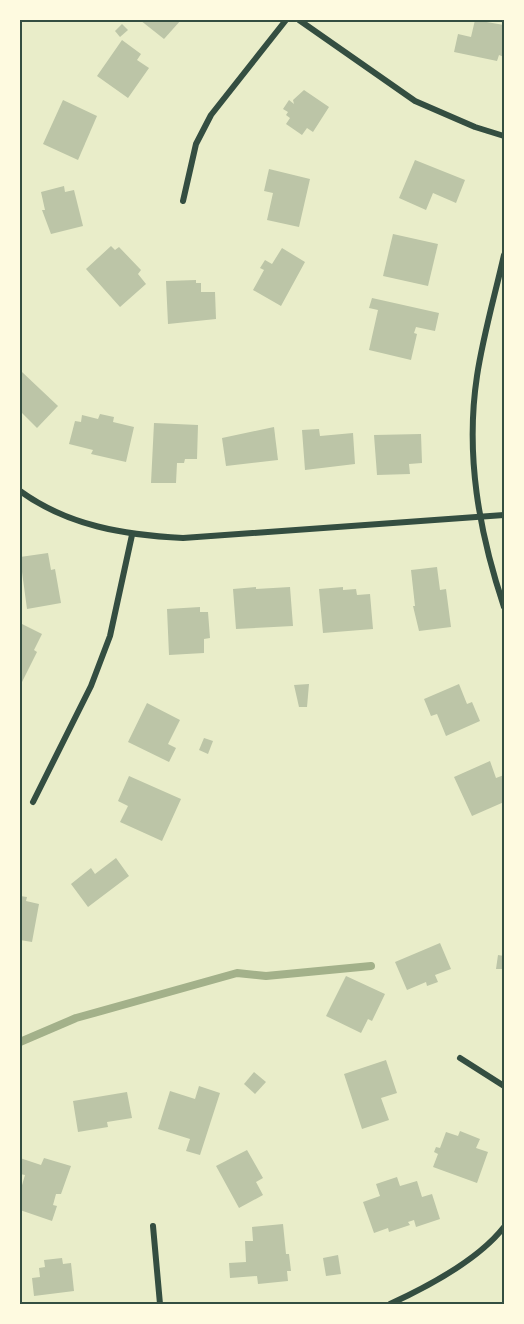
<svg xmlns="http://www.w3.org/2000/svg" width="524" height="1324" viewBox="0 0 524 1324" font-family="Barlow,sans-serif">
<rect width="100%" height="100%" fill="#e9edc9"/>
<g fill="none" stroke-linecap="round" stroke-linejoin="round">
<!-- stream -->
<polyline stroke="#a3b18a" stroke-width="8" points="20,1042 76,1018 237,973 266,976 371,966"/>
</g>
<!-- building -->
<g fill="#bcc5a7">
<polygon points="140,20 181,20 164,39"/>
<polygon points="475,20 504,25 504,57 499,55 497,61 454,52 458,34 471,37"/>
<polygon points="122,24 128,30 120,37 115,31"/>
<polygon points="122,40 141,54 137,60 149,68 128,98 97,76"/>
<polygon points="304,90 329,107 313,132 307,128 302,135 286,124 290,118 286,115 288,112 283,109 289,100 294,104 293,100"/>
<polygon points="63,100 97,116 78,160 43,144"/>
<polygon points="415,160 465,180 456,203 433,193 426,210 399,198"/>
<polygon points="269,169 310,179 299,227 267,220 273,193 264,191"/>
<polygon points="64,186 65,192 74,190 83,226 51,234 42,210 45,210 41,192"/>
<polygon points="393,234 438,244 428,286 383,276"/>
<polygon points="111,246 115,250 119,247 141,270 138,274 146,284 120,307 86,269"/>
<polygon points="282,248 305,262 281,306 253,290 264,270 260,268 265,260 272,264"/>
<polygon points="196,280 196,283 201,283 201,292 215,292 216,319 168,324 166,281"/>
<polygon points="372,298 439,313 435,331 416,327 414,333 417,334 411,360 369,350 378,310 369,308"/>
<polygon points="22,372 58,406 37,428 20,411 20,375"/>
<polygon points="100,414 114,417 113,422 134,427 126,462 91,454 93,450 69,444 75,421 81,422 82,415 98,419"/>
<polygon points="154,423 198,425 197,459 185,459 184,463 177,463 176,483 151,483"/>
<polygon points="274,427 278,460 226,466 222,438"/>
<polygon points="319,429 320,436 353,433 355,464 305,470 302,430"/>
<polygon points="421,434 422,463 409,464 410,474 377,475 374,435"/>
<polygon points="48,553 51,570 55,569 61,603 27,609 20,557"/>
<polygon points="437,567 440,590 446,589 451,627 419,631 413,606 415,606 411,570"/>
<polygon points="256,587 256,589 290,587 293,626 236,629 233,589"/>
<polygon points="343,587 343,590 356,589 357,595 370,594 373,629 323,633 319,589"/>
<polygon points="200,607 200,612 208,612 210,638 204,639 204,653 169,655 167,609"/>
<polygon points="20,623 42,634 34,650 37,652 22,682 20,681"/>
<polygon points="309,684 307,707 299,707 294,685"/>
<polygon points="459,684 467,704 472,702 480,721 446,736 437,714 431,716 424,699"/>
<polygon points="147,703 180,720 168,744 176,748 169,762 128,742"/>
<polygon points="204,738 213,741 208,754 199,750"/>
<polygon points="490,761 496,778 504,775 504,802 472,816 454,777"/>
<polygon points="129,776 181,799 162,841 120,822 128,806 118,801"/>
<polygon points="116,858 129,876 88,907 71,884 91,868 95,874"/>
<polygon points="20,896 27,897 26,901 39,904 32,942 20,940"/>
<polygon points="440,943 451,969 435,975 438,982 427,986 426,982 407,990 395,962"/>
<polygon points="498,955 504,956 504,969 496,969"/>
<polygon points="346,976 385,994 372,1021 368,1019 361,1033 326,1016"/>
<polygon points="386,1060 397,1093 381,1098 389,1120 362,1129 344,1074"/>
<polygon points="254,1072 266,1082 255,1094 244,1084"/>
<polygon points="199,1086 220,1093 200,1155 186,1151 190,1139 158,1129 170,1091 195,1099"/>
<polygon points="127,1092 132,1118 107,1122 108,1127 78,1132 73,1101"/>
<polygon points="460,1131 480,1139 476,1148 488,1152 477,1183 433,1167 438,1154 434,1152 436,1147 440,1148 446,1132 458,1136"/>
<polygon points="247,1150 263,1178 256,1182 263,1195 239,1208 216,1166"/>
<polygon points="20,1158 41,1165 44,1158 71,1166 61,1194 56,1194 53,1205 57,1206 52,1221 20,1210 20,1192 25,1175 20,1174"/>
<polygon points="397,1177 400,1186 417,1181 422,1197 432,1194 440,1219 416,1227 414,1220 408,1222 410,1225 389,1232 388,1228 374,1233 363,1202 380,1196 376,1184"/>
<polygon points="283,1224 286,1254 289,1254 291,1271 287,1271 288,1281 258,1284 257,1276 230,1278 229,1263 246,1262 245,1241 253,1241 252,1227"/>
<polygon points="338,1255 341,1274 326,1276 323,1258"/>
<polygon points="62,1258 63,1264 71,1263 74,1291 34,1296 32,1278 40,1277 39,1268 45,1267 44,1260"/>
</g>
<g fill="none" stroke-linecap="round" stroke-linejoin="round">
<!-- minor -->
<g stroke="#344e41" stroke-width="6">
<polyline points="299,20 415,101 475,127 504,136"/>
<polyline points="183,201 196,144 211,115 286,20"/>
<path d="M504,255C495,295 483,336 477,376C465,455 479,532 504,607"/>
<path d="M20,491C68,526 125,535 183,538L504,515"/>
<polyline points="33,802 91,686 110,636 132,535"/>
<polyline points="460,1058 504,1086"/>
<polyline points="153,1226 160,1304"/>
<path d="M390,1304C427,1287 479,1259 504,1227"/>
</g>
</g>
<!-- border -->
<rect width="524" height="1324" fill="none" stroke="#fefae0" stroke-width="42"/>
<rect x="21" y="21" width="482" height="1282" fill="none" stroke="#344e41" stroke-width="2"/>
</svg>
